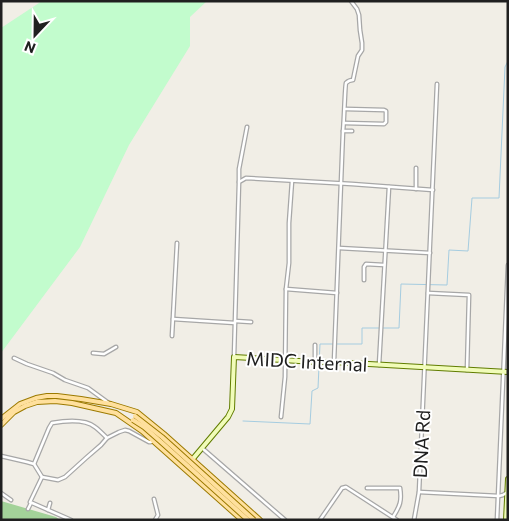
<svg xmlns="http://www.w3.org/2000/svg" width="509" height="521" viewBox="0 0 509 521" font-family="Commissioner,sans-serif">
<rect width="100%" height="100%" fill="#f1eee6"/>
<!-- forest -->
<polygon fill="#a3d299" points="1,501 56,517 60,520 1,520"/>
<!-- park -->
<polygon fill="#c2fccd" points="42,1 207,1 190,17 190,46 129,145 80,247 1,353 1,28"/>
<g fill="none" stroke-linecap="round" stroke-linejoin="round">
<!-- stream -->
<polyline stroke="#a5cce0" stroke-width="1" points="243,421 310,424 312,391 318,388 320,344 362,344 362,328 399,328 401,284 447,285 449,250 468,251 472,198 499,198 505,67 508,61"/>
<!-- street casing -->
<g stroke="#a7a7a7" stroke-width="5">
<g id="street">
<polyline points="344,123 384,124 386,122 386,111 384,110 346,109"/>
<polyline points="343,131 352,131"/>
<polyline points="239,182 239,169 247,127"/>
<polyline points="416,189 416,168"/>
<polyline points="339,248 430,253"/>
<polyline points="364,280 364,267 366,264 384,265"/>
<polyline points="286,289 337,293"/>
<polyline points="428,293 469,295 467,370"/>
<polyline points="173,319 235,323"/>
<polyline points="235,321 251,322"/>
<polyline points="172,336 177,243"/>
<polyline points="93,353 104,354 116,347"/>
<polyline points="234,357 239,182 246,178 352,184 433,190"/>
<polyline points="14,358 27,364 53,373 65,380 88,388 110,404"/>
<polyline points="315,362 315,345"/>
<path d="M334,362L343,131C344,124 345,85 346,83C348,81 351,80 353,80L358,56L362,50V43L360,30L359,15L357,9L351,1"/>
<polyline points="379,365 389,187"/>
<polyline points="281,417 285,377 286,289 289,263 289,223 292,181"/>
<polyline points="202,448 285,520"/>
<polyline points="1,456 27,462 34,464 42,477 58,480 65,477 86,458 101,445 107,438 119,432 125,430 129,431 149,442 151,442 154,440"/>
<path d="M34,464L49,428L52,423C64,421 85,419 95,427C99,430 103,434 107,438"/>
<polyline points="42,477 30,502 71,520"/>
<path d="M367,488H400C402,501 400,506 393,517"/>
<polyline points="419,492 499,496 503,495 506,493"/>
<polyline points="1,493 11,500"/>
<polyline points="154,499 158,515 155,520"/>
<polyline points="28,509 31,503"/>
<polyline points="48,510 50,503"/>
<polyline points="320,520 342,488 346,487 397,520"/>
<polyline points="414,520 419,492 437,84"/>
<polyline points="497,520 508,265"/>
</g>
</g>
<!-- secondary casing -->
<g stroke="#617d01" stroke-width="6">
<g id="secondary">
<polyline points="191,461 228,417 232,409 234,357 315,362 334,362 508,372"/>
<polyline points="506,520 508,479"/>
</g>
</g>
<!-- primary casing -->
<g stroke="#9c7a00" stroke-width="6">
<g id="primary">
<polyline points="1,419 20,404 36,398 47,396 57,396 81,399 111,404 137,412 164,434 260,520"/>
<polyline points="1,425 14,412 25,406 37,402 55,401 72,403 116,413 142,431 242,520"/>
</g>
</g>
<!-- street -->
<use href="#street" stroke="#fff" stroke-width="2.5"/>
<!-- secondary -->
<use href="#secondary" stroke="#f1fcb9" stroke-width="4"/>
<!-- primary -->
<use href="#primary" stroke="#ffe09d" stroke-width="4"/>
<!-- primary-bridge casing -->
<g stroke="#9c7a00" stroke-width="6" stroke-linecap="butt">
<g id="primary-bridge">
<polyline points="135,416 162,437 254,520"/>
<polyline points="133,420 144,427 160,441 248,520"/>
</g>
</g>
<!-- primary-bridge -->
<use href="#primary-bridge" stroke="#ffe09d" stroke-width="4"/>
</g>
<g text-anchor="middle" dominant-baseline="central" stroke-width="4" stroke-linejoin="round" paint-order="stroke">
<!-- street labels -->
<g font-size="19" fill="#202020" stroke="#fff">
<text transform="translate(307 361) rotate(3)">MIDC Internal</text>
<text transform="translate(421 444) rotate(-87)">DNA Rd</text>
</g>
</g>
<!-- border -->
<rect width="509" height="521" fill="none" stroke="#202020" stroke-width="5"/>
<!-- north arrow -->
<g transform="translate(35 35) rotate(202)" stroke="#ffffff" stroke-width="4" paint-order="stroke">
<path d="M0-4L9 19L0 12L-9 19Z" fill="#202020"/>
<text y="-8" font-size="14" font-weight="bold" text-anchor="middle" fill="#202020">N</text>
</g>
</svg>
